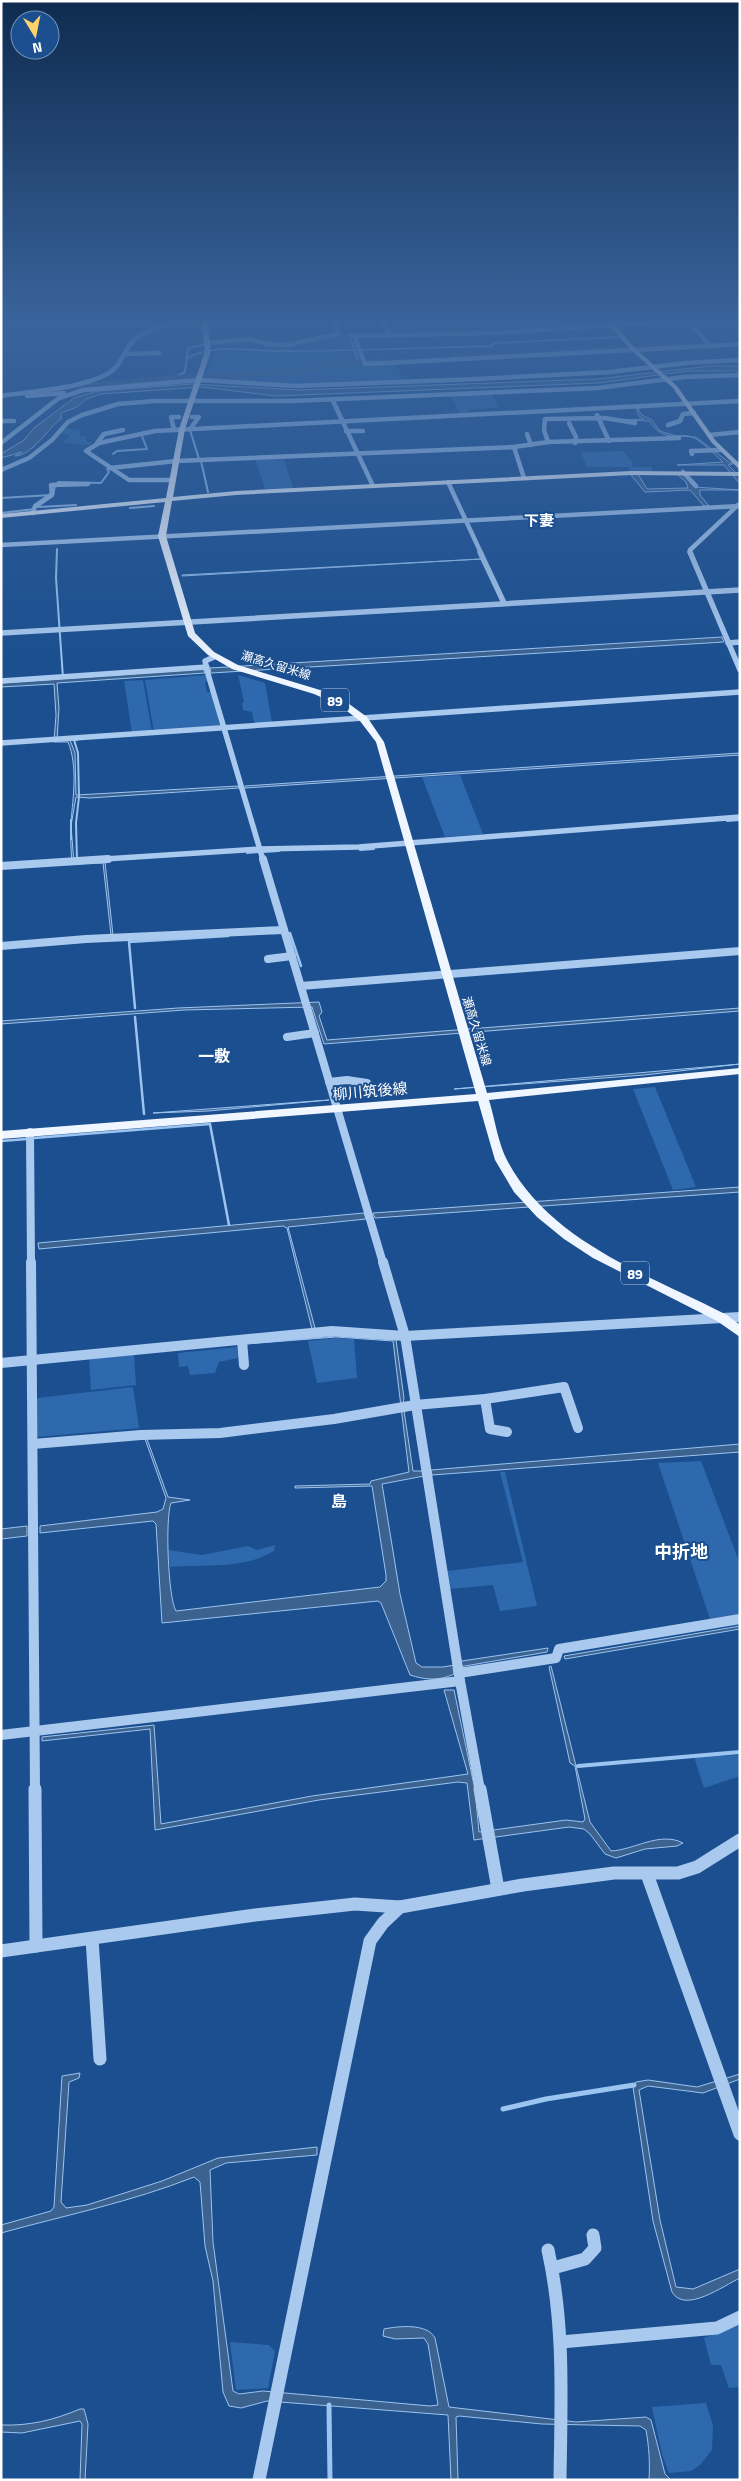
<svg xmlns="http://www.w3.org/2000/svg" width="741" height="2481" viewBox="0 0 741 2481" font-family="'Titillium Web','Noto Sans JP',sans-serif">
<rect width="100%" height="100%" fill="#1b4f8f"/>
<!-- green -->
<g fill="#2e69ad">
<polygon points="351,335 363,364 395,362 404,382 287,385 205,379 213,357 214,343 243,341 264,345 284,347 306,343 327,336"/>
<polygon points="491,393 498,406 497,408 470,409 468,412 459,413 450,394"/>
<polygon points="65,428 80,430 79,436 85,436 87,442 92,442 89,445 63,443 70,435 61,433"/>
<polygon points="623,451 632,461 632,467 652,467 652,471 630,471 628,467 587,467 581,452"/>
<polygon points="283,457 294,490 266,491 255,459"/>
<polygon points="206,675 207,681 205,683 207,692 211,692 221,727 154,732 145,680"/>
<polygon points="238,675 265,683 272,723 254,724 252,712 243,710 242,703 244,702"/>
<polygon points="143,680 152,732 132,733 124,681"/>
<polygon points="460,775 483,834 445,837 422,777"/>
<polygon points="655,1087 696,1187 673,1190 633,1089"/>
<polygon points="336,1338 354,1339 357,1378 317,1383 308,1341"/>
<polygon points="237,1347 238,1358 219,1362 215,1373 190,1375 188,1366 179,1367 178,1353"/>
<polygon points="134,1354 136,1385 91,1390 89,1357"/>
<polygon points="133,1387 139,1428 37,1437 37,1398"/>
<polygon points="701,1461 740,1564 740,1614 710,1619 658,1463"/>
<polygon points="500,1472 505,1472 537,1606 500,1611 493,1585 449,1589 447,1571 523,1562"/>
<path d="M275,1545L274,1551C243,1570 205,1564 170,1567L168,1550L202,1555L248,1546L257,1550Z"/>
<polygon points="740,1755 740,1776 704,1788 694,1757"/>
<polygon points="740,2325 740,2387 729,2388 721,2365 711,2365 704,2338"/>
<polygon points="230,2342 269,2345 275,2351 268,2388 236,2390"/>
<polygon points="706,2403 713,2426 712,2450 700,2465 691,2471 669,2473 662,2454 652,2407"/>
</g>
<!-- water -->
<g fill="#3c6290" stroke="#9cc4f0">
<path d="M709,366H740V371H688L599,383L276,396L201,387L101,394L86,399L77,407L61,413V419C47,429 32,456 15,456L22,452L1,458V454L24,440L34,428L74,398L98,391L191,384L299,390L598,379Z"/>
<path d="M636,408H640L638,409L642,415L652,420L660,431L676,436L696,437L730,463L740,462L728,465L740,477V484L724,465H677L723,462C714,454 706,445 696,439C680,429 668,447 649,421L621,420L644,419L639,416Z"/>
<polygon points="682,473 694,487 740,490 700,490 700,495 709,506 704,506 690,490 645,492 631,475 638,474 647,489 688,488 686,482 677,474"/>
<polygon points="481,559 182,576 182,575"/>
<polygon points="722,637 724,642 211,673 210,668"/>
<path d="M203,669L205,673L57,683L59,708L57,740H70L75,753L76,795L238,786L239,788L90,798L76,797L71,826L74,863L105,862L113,935H111L103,863L72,864C71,850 70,835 71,822C73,797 78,766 68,742H54L56,715L54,684L1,687V683Z"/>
<polygon points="740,753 740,755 245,788 245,786"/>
<polygon points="319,1002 322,1012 319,1016 327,1040 740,1008 740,1011 324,1044 312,1007 184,1010 1,1024 1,1021 178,1008"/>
<polygon points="740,1064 644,1075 454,1089"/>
<polygon points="329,1100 208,1111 153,1113"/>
<polygon points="740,1187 740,1192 375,1218 373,1213"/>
<polygon points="364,1213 366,1219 288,1227 315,1328 312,1329 287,1228 283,1226 39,1249 38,1243"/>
<path d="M336,1336L396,1340L404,1398L403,1404L413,1471H423L424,1476L382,1484L400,1594L416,1663L422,1667H443L455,1665L462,1661L548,1648L547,1652L453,1668L454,1674C440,1681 425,1680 410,1675L381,1603L378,1601L162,1623L156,1524L153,1521L40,1533V1526L157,1512L163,1509L166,1498L145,1439H147L168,1497L190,1500L171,1503C165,1518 168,1598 176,1611L380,1587L386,1581V1575L372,1486L295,1488V1486L370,1484L371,1481L409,1472L393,1341L336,1337L246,1344Z"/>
<polygon points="740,1444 740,1452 432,1475 431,1470"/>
<polygon points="27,1526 27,1536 1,1539 1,1529"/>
<polygon points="740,1626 740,1629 565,1659 564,1656"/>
<path d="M551,1666L590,1822L611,1851C634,1850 660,1831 683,1843L677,1846L645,1849L616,1858L605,1854L590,1834L584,1829L569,1827L474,1840L467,1783L458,1782L319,1800L155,1830L150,1729L42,1741V1737L154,1725L161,1824L312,1796L468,1774L444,1690H454L475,1790L479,1832L566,1820L583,1822L585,1819L575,1766L570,1763L549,1667Z"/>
<path d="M80,2073L79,2078L69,2082L61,2202L66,2208L87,2205L162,2181L218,2158L317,2147V2155L226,2163L210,2170L213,2242L233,2391L239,2394L263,2391L430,2406L438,2405L428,2344L424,2338L395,2339L383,2336L384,2329C399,2326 427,2323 435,2338L449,2407L576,2422L646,2417L651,2420L665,2474L671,2480H649C650,2462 649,2447 646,2430L640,2426L542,2424L459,2416L456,2417L458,2480H451L448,2415L267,2401L241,2408L229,2406L223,2392L213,2281L205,2246L200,2182L194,2177C131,2202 66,2215 1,2233V2225L51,2211L54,2207L62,2076Z"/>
<path d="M740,2074V2079L703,2093L648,2086L639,2090L660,2220L676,2287L693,2289L740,2269V2278C723,2286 685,2314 672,2292L653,2221L633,2087L636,2082L648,2080L697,2087Z"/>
<path d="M80,2409H84L88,2424L85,2480H80L82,2424L80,2421L22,2433L1,2432V2425C30,2426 54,2420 80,2409Z"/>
</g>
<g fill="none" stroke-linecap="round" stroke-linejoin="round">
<!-- stream-far3 -->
<g stroke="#9cc4f0" stroke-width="2">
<polyline points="356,335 349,335 359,363"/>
<path d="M187,358C217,343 248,351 281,351C351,351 421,348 491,346L495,343L621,337"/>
<polyline points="171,379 185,372 188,348 207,344"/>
<polyline points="190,430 199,459"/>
<polyline points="113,454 117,451 147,449 142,436"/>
<polyline points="201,461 208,492"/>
<polyline points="57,484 58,482 101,483 109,472 107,469"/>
<polyline points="1,498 51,495"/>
<polyline points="37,507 53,496 55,486"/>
<polyline points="38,507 76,505"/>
<polyline points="130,508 154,506"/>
<polyline points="1,513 35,509"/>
<polyline points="57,549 56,578 63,678"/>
<polyline points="77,740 74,740 78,753 79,796"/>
<polyline points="71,820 71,839"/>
<polyline points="727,821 740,820"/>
<polyline points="360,850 374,849"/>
<polyline points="264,852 279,851"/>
<polyline points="247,853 259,852"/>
<polyline points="77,860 76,823 79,797"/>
</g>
<!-- stream-far2 -->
<g stroke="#9cc4f0" stroke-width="2.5">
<polyline points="77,859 77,861"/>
<polyline points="290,933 301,966"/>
<polyline points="135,1008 129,942 228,936"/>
<polyline points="135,1017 144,1114"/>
<polyline points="34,1138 210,1124 229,1225"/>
<polyline points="1,1141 27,1139"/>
</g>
<!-- stream-far1 -->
<polyline stroke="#9cc4f0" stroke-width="4" points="578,1766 740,1752"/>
<!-- stream -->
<g stroke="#9cc4f0" stroke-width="5">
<polyline points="503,2109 546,2099 634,2085"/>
<polyline points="329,2405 330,2480"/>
</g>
<!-- river -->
<g fill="#3c6290" fill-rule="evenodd">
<polygon points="696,342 699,343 699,347 455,360 450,357 455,354"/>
<polygon points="388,358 393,361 391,363 323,367 302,375 187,380 60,391 55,388 60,385 187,374 300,369 321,361"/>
</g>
<!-- minor-far4 -->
<g stroke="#a9c9ee" stroke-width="4.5">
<polyline points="333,318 339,334"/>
<polyline points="380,318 390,335"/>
<polyline points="526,318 534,330"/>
<polyline points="686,318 710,346 740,344"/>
<polyline points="207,343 249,339 268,344 287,345 339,334"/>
<polyline points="710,346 365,364 354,336 496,333 625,324 740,321"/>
<polyline points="125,354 159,353"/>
<path d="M1,396C33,391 81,389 109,373C122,365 124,349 134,340C157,320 209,319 238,318"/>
<polyline points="27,396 64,393"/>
<polyline points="333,401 373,486"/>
<polyline points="597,415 609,441"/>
<polyline points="1,421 14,421"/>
<polyline points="569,423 576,437 575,443"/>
<polyline points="668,425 680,421 683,414 694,413"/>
<polyline points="190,429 199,417 192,417"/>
<polyline points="174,430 171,417 179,417"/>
<polyline points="346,431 363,431"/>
<polyline points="527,434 531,445"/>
<polyline points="709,435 740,432"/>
<polyline points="548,442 544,430 545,419 605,418 635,423"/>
<polyline points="1,443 59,398 84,390 199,380 296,386 477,379 610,372 686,363 740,360"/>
<polyline points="97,443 104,434 123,430"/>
<polyline points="514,447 548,442 679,438"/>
<polyline points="692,454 691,451 721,450"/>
<polyline points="110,468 176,461 514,447 524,478"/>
<polyline points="1,470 29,458 52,440 68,422 82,415 118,404 155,401 292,401 598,388 684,377 740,375"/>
<polyline points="683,472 696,486"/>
<polyline points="172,480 129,480 86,451 99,443 155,431 740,401"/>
<polyline points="448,482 481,553"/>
<polyline points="33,513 35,506 52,494 51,485 88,484"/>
<polyline points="1,545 740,506"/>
<polyline points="690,553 690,550 738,505"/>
</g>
<!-- minor-far3 -->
<g stroke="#a9c9ee" stroke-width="5.5">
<polyline points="480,552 504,603"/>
<polyline points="690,552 740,670"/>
<polyline points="1,633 740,590"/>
<polyline points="728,643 740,642"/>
<polyline points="214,657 205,661 208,674 263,860"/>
<polyline points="1,681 207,667"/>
<polyline points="1,743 740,692"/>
<polyline points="89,860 260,849 359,847 740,817"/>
</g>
<!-- minor-far2 -->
<g stroke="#a9c9ee" stroke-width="8">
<polyline points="263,859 383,1263"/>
<polyline points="1,866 108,859"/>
<polyline points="1,946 86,939 284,930"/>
<polyline points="268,959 292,956"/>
<polyline points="301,986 740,951"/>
<polyline points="287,1037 315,1033"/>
<polyline points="329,1082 347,1080 367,1083"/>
<polyline points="30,1132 31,1263"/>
</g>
<!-- minor-far1 -->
<g stroke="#a9c9ee" stroke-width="10">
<polyline points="31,1262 35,1790"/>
<polyline points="383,1262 405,1336 460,1681 480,1790"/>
<polyline points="242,1340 244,1365"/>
<polyline points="1,1363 332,1331 405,1336 740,1317"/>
<polyline points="485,1399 490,1429 507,1432"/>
<polyline points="33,1444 141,1435 220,1433 334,1419 415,1405 485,1399 564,1387 578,1428"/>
<polyline points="459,1673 556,1658 559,1649 740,1619"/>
<polyline points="1,1735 460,1681"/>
</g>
<!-- minor -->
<g stroke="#a9c9ee" stroke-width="13">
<polyline points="35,1789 36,1946"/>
<polyline points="480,1789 498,1889"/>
<polyline points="647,1874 740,2134"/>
<polyline points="92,1939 100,2059"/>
<polyline points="1,1951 255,1915 355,1904 400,1907"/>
<path d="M548,2250C565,2326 561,2402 560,2480"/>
<polyline points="553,2268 585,2259 595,2248 593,2235"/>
<polyline points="561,2342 717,2328 740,2317"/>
<polyline points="259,2480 370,1941 383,1923 400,1907 523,1885 614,1873 678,1873 697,1867 740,1840"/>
</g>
<!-- major -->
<g fill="#f0f6ff" fill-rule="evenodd">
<path d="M201,318H207L211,351L185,429L173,497L236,491L631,471L740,472V476L631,475L236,495L172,501L166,536L195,633L214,652L238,665L320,690L345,701L367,717L384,742L487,1093L740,1068V1074L489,1100C495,1119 498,1144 508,1162C552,1243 649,1275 727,1315L740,1325V1337L717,1321L593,1258L564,1239L537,1217L514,1192L495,1160L478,1101L1,1139V1131L476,1094L376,742L360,721L339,705L314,694L232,669L208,655L188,636L158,536L165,502L1,518V514L166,498L179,429L205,351Z"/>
<polygon points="603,318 609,318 634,347 677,386 716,441 740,464 740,470 712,443 673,388 630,349"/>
</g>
</g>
<!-- sky -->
<linearGradient id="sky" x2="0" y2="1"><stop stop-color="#0f2b4f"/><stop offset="0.48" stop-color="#39639b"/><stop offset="1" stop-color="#39639b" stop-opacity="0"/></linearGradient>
<rect width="741" height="665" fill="url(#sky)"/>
<g text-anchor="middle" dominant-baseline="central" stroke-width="4" stroke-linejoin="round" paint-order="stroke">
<!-- far-street labels -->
<g font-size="12" fill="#fff" stroke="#1b4f8f">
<text transform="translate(276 665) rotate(17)">瀬高久留米線</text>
<text transform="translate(477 1031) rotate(73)">瀬高久留米線</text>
</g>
<!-- shield labels -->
<g fill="#1b4f8f" stroke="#bbcadd" stroke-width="1">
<rect x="321" y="688.5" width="28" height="23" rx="4"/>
<rect x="621" y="1261.5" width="28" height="23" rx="4"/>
</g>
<g font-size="14" font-weight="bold" fill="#fff">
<text x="335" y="700">89</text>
<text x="635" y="1273">89</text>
</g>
<!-- far-quarter labels -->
<g font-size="15" font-weight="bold" fill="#fff" stroke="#1b4f8f">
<text x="539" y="520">下妻</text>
</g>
<!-- street labels -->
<g font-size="15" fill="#fff" stroke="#1b4f8f">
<text transform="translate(370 1091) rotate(-5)">柳川筑後線</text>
</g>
<!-- neighbourhood labels -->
<g font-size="16" font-weight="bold" fill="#fff" stroke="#1b4f8f">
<text x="214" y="1056">一敷</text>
<text x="339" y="1501">島</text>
</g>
<!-- quarter labels -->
<g font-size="18" font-weight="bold" fill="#fff" stroke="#1b4f8f">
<text x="681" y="1551">中折地</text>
</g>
</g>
<!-- border -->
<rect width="741" height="2481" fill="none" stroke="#ffffff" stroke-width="5"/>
<!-- north arrow -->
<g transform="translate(35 35) rotate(170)"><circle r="24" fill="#1b4f8f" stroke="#7695bc"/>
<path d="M0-4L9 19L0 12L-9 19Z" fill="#ffd166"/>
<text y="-8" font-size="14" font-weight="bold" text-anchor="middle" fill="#ffffff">N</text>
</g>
</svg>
